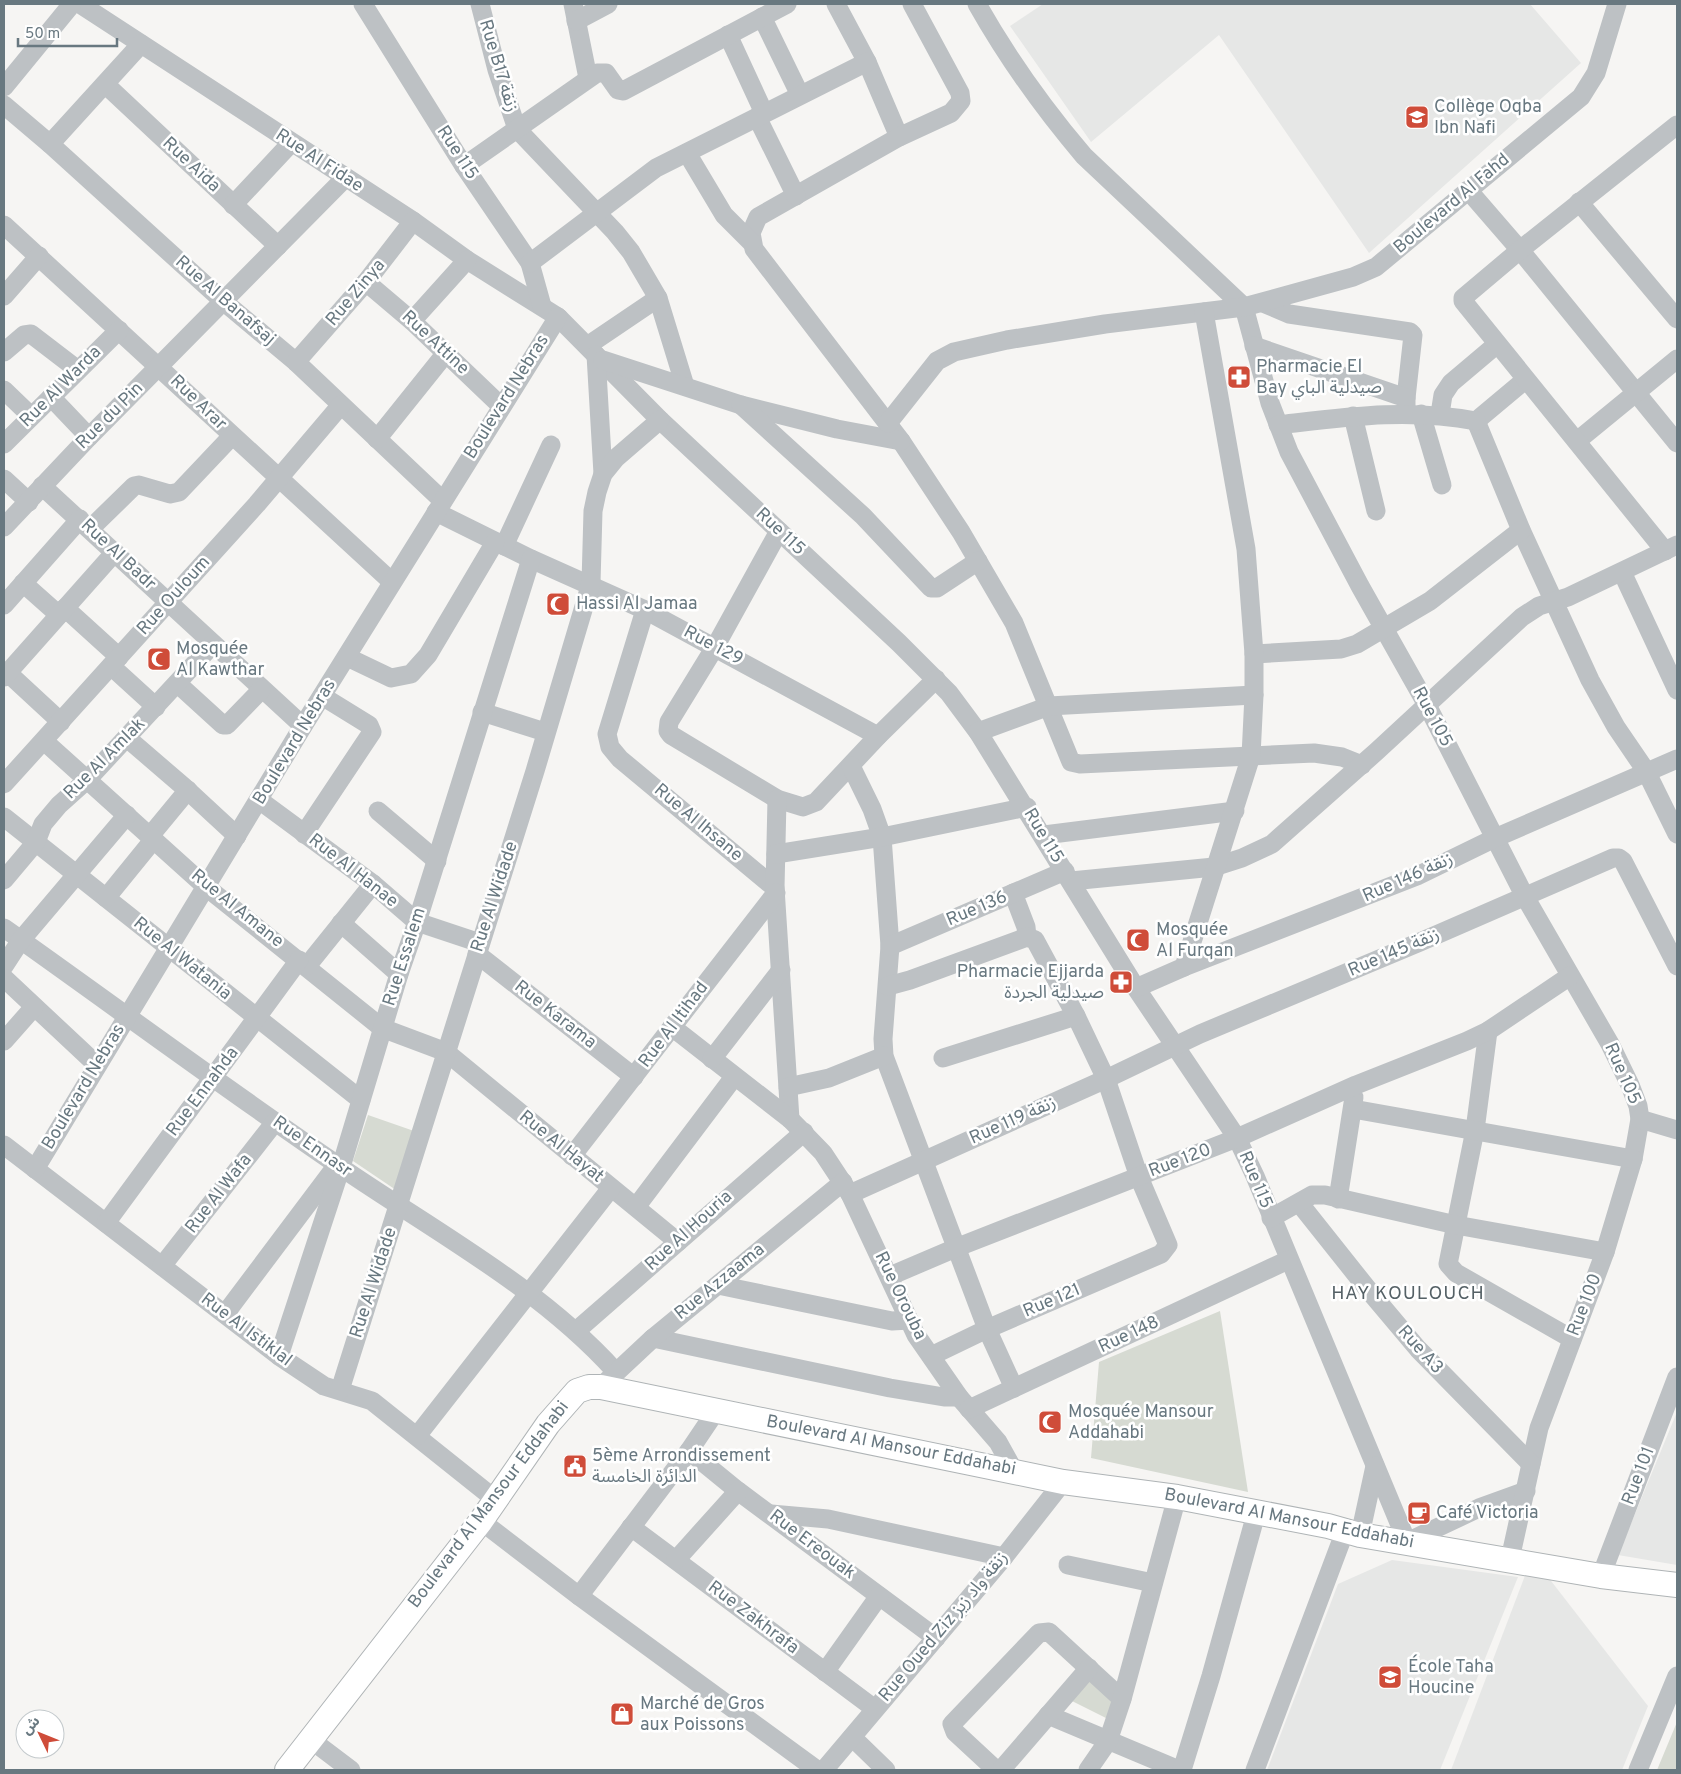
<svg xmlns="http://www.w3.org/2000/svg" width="1681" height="1774" viewBox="0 0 1681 1774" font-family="Overpass,'Noto Sans Arabic',sans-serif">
<rect width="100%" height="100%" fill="#f6f5f3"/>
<!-- built -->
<g fill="#e6e7e6">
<polygon points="1043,4 1530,4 1581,63 1369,253 1219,35 1091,142 1010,26"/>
<polygon points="1677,1412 1677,1565 1618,1555"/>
<polygon points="1392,1560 1518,1577 1440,1770 1267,1770 1338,1584"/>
<polygon points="1526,1573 1548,1577 1648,1706 1622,1770 1451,1770"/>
</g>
<!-- green -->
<g fill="#d6dad2">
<polygon points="368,1115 414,1131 396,1190 353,1161"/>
<polygon points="1220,1311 1248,1492 1091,1458 1099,1362"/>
<polygon points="1093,1674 1115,1697 1108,1719 1072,1701"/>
<polygon points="1677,1722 1677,1770 1657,1770"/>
</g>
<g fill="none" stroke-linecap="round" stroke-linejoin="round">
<!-- major casing -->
<g stroke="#afb4b6" stroke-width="26">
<polyline id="major" points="287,1770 481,1521 548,1424 577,1391 589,1387 601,1387 1063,1482 1177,1497 1328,1526 1360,1535 1601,1576 1677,1585"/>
</g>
<!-- minor -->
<g stroke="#bdc1c4" stroke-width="19">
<polyline points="80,4 413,221 467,260 558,317 660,420 899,643 949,693 978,732 1136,988 1237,1138 1255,1176 1407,1542 1479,1508 1526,1491"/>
<polyline points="363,4 464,166 530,263 542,306"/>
<polyline points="480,4 497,70 517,129 615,232 631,252 658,298 685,386"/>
<polyline points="573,4 588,78"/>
<polyline points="836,4 867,62 899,137"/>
<polyline points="912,4 960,93 961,101 951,113 899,137 758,217 751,233 754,249 901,441 961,532 1014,623 1071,762 1080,764 1314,753 1342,757 1362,765"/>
<path d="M977,4C1007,57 1044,109 1084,156L1244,307"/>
<polyline points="762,17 800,95"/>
<polyline points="576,21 608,4"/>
<polyline points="728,35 764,113"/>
<polyline points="105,84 278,246"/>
<polyline points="4,87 72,4"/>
<polyline points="4,105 50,144 223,301 296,362 443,501"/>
<polyline points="757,117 796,196"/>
<polyline points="50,144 141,44"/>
<polyline points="687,153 724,215 751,242"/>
<polyline points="464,166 597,73 606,73 618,90 623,91 787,4"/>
<polyline points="1468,190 1520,250 1677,443"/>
<polyline points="1579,202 1677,319"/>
<polyline points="233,205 291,143"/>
<polyline points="4,225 392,582"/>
<polyline points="530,263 656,168 867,62"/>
<polyline points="366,282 412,321 501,406"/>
<polyline points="4,296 39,256"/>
<polyline points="1263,303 1289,314 1410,332 1413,335 1406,398"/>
<polyline points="1244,307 1270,403 1289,452 1360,586 1427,705 1524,895 1610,1044 1630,1085 1638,1106 1640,1119 1633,1159 1605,1252 1539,1428 1510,1559"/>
<polyline points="412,321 467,260"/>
<polyline points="587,346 658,298"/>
<polyline points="1254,346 1406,398 1406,409"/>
<polyline points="4,352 24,335 31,334 78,370"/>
<polyline points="596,355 603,474"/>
<polyline points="603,360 741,405 837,429 901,441"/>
<polyline points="296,362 366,282 413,221"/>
<polyline points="4,390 31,416"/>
<polyline points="51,397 89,437"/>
<polyline points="741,405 863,516 931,588 937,588 978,561"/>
<polyline points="1421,414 1442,485"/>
<polyline points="1440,414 1443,395 1451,383 1496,345"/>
<polyline points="1353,416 1376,511"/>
<polyline points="1476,421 1521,530 1590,680 1616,727 1646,771 1677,834"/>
<polyline points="1476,421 1525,380"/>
<polyline points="888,423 937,361 954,352 1007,340 1105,324 1244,307 1353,277 1376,267 1581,97 1596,73 1617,4"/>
<path d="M1278,425C1347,417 1407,408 1476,421"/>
<polyline points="377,439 446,353"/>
<polyline points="1577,441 1677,359"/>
<polyline points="4,444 119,330"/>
<polyline points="4,479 29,502"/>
<polyline points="42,486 303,726"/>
<polyline points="436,512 531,559 645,610 878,736"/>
<polyline points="4,527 89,437 345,178"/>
<polyline points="90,529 134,486 139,485 170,494 179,492 232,436"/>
<polyline points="779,531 715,647 669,722 668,731 671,735 777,799 803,807 816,802 878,736 936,679"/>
<polyline points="504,546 551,445"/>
<polyline points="1665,551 1463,301 1463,298 1520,250 1677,125"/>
<polyline points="1622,572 1677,690"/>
<polyline points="23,583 59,615"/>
<polyline points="4,605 80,519"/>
<polyline points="65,608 119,657"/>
<polyline points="645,610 607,734 610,747 620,759 775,888"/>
<polyline points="1254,654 1341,649 1357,644 1430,601 1521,530"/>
<polyline points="347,657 391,678 411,674 428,655 495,542"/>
<polyline points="111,666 156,707"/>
<polyline points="8,673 61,722"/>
<polyline points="4,677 115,552"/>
<polyline points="178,684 223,725 227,725 261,690"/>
<polyline points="482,712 545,732"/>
<polyline points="978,732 1049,706 1254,695"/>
<polyline points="127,738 184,787 237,836"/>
<polyline points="44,741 205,886 382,1028 446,1052 678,1242"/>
<polyline points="851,766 872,809 882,837 890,946 883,1039 884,1056 987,1329 1014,1388"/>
<polyline points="4,784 257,504 341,405"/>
<polyline points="777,799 775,888 790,1119"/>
<polyline points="259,800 373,884 417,922 480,943"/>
<polyline points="378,811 437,861"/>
<polyline points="4,817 361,1100"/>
<polyline points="304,834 372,732 369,725 322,696"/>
<polyline points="1044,835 1235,811"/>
<polyline points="150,836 188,790"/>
<polyline points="776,854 882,837 1027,807"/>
<polyline points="4,880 36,842 43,824 59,805 88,779 213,644"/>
<polyline points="1071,881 1214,867 1242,858 1272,844 1377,751 1522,617 1539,606 1568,597 1677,545"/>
<polyline points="1013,893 1026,927 1027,937"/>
<polyline points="106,898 154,839"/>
<polyline points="341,923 399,974"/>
<path d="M4,928C117,1008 230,1092 345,1170C436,1232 540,1288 615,1371"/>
<polyline points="890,946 1065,871"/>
<polyline points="477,954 634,1077"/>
<polyline points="4,966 21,940 127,815"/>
<polyline points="307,966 373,884"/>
<polyline points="1184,967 1251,756 1254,695 1254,654 1246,549 1204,312"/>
<polyline points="4,978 97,1065"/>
<polyline points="888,986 910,980 1027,937 1035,940 1076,1016 1106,1079 1139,1177 1168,1245 1161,1254 987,1329 931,1356"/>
<polyline points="1136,988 1184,967 1417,876 1495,838 1677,759"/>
<polyline points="672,1027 790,1119 823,1153 850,1194 916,1335 959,1397 998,1442 1014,1471"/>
<polyline points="1488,1031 1475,1130 1448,1264 1456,1273 1572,1339"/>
<polyline points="4,1041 34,1007"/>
<polyline points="943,1058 1076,1016"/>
<polyline points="712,1059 781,970"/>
<polyline points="788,1087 829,1078 884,1056"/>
<polyline points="1353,1109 1633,1159"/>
<polyline points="1640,1119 1677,1130"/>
<polyline points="4,1145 279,1356 324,1386 372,1401 496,1500"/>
<polyline points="572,1156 776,893"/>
<polyline points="35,1169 303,726 558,317"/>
<polyline points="850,1194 1106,1079 1200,1034 1420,942 1613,858 1619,858 1623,861 1677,966"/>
<polyline points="1338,1199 1354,1097"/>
<polyline points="1300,1204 1370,1292 1418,1349 1531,1464"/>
<polyline points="636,1207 734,1077"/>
<polyline points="1271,1218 1312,1195 1325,1195 1456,1225 1605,1252"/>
<polyline points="106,1223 299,960"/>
<polyline points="162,1266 275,1122"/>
<polyline points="890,1276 958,1247 1237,1138 1356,1085 1467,1041 1488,1031 1570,976"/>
<polyline points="718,1285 892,1321 909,1320"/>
<polyline points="225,1314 337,1165"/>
<polyline points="576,1331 804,1132"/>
<polyline points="653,1338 890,1388 944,1397 959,1397"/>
<polyline points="279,1356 341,1167 399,974 417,922 531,559"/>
<polyline points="607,1381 653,1338 843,1182"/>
<polyline points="340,1390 535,771 591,583 593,511 597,492 603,474 616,458 660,420"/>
<polyline points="969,1409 1288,1260"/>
<polyline points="417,1436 611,1188"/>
<polyline points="689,1451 738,1491 936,1638"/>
<polyline points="771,1514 828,1519 1004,1557"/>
<polyline points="481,1521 579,1596 817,1770"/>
<polyline points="631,1527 875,1709"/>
<polyline points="1360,1535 1375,1466"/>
<polyline points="676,1560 738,1491"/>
<polyline points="1068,1565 1153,1583"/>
<polyline points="1601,1576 1677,1377"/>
<polyline points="579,1596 689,1451 716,1411"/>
<polyline points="825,1672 879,1596"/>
<polyline points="1048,1715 1179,1770"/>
<polyline points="852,1737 886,1770"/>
<polyline points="310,1739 351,1770"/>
<polyline points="824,1770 1004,1557 1063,1482"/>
<polyline points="996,1770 955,1732 952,1724 1039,1633 1049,1632 1122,1699"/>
<polyline points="1001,1770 1089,1668"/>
<polyline points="1088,1770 1108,1741 1122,1699 1177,1497"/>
<polyline points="1182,1770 1211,1676 1256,1514"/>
<polyline points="1255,1770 1345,1531"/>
<polyline points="1638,1770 1677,1676"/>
</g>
<!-- major -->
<use href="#major" stroke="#fff" stroke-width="24"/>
</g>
<!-- icons -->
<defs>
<g id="school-square" transform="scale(1.25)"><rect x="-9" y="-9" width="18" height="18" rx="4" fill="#cf4c39" stroke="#fff"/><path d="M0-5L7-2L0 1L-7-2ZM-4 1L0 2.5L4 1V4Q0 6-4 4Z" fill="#fff"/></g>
<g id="pharmacy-square" transform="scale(1.25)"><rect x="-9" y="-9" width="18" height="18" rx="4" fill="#cf4c39" stroke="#fff"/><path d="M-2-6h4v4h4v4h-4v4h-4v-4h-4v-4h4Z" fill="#fff"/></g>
<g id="mosque-square" transform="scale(1.25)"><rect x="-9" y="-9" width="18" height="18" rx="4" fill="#cf4c39" stroke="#fff"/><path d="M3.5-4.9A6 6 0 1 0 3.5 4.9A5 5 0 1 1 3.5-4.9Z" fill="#fff"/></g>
<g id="civic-square" transform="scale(1.25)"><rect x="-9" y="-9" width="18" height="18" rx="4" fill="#cf4c39" stroke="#fff"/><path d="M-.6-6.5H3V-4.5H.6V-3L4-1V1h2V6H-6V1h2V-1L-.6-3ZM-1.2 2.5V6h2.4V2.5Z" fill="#fff"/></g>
<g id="cafe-square" transform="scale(1.25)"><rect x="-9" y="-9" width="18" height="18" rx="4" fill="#cf4c39" stroke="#fff"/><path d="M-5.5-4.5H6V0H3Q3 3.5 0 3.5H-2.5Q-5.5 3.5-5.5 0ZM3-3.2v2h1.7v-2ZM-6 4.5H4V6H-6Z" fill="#fff"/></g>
<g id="shop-square" transform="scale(1.25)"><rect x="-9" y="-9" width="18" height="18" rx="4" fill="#cf4c39" stroke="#fff"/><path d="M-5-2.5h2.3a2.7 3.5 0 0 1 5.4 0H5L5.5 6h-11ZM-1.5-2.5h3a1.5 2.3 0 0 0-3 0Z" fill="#fff"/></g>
</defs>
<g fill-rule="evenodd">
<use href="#school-square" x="1417" y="117"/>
<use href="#pharmacy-square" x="1239" y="377"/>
<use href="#mosque-square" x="558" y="604"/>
<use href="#mosque-square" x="159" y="659"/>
<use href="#mosque-square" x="1138" y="940"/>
<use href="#pharmacy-square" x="1121" y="982"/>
<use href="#mosque-square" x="1050" y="1422"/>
<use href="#civic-square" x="575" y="1466"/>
<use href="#cafe-square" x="1419" y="1513"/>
<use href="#school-square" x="1390" y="1677"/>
<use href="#shop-square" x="622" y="1714"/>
</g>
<g text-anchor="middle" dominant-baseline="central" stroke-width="5" stroke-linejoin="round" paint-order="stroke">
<!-- street labels -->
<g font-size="18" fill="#687880" stroke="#fff">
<text transform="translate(498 66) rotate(73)">Rue B17 زنقة</text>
<text transform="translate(457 153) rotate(57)">Rue 115</text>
<text transform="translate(319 161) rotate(33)">Rue Al Fidae</text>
<text transform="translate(191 165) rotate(43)">Rue Aida</text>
<text transform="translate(1452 204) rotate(-40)">Boulevard Al Fahd</text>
<text transform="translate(356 293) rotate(-50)">Rue Zinya</text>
<text transform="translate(225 301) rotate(41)">Rue Al Banafsaj</text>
<text transform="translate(435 343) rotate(43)">Rue Attine</text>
<text transform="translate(61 387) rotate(-45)">Rue Al Warda</text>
<text transform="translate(507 397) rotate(-58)">Boulevard Nebras</text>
<text transform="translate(198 403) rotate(44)">Rue Arar</text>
<text transform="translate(110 416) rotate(-45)">Rue du Pin</text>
<text transform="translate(780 532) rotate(43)">Rue 115</text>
<text transform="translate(118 555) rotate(43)">Rue Al Badr</text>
<text transform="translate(174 596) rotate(-48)">Rue Ouloum</text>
<text transform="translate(713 646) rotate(28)">Rue 129</text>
<text transform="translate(1432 717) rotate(62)">Rue 105</text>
<text transform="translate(295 742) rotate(-59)">Boulevard Nebras</text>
<text transform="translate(105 759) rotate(-45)">Rue Al Amlak</text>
<text transform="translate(698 823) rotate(40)">Rue Al Ihsane</text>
<text transform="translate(1043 836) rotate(59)">Rue 115</text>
<text transform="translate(353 871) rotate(38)">Rue Al Hanae</text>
<text transform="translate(1408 878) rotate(-24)">Rue 146 زنقة</text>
<text transform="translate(495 897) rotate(-72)">Rue Al Widade</text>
<text transform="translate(237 909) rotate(39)">Rue Al Amane</text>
<text transform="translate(977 909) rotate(-23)">Rue 136</text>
<text transform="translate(1394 953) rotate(-23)">Rue 145 زنقة</text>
<text transform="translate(405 957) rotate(-72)">Rue Essalem</text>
<text transform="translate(182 959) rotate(39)">Rue Al Watania</text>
<text transform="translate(555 1015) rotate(38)">Rue Karama</text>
<text transform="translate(674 1025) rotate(-53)">Rue Al Itihad</text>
<text transform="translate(1622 1074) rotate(66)">Rue 105</text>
<text transform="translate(84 1087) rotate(-59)">Boulevard Nebras</text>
<text transform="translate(203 1092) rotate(-53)">Rue Ennahda</text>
<text transform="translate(1013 1121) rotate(-24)">Rue 119 زنقة</text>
<text transform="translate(312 1147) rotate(35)">Rue Ennasr</text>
<text transform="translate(561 1147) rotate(39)">Rue Al Hayat</text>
<text transform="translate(1180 1161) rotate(-21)">Rue 120</text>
<text transform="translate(1255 1180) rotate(67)">Rue 115</text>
<text transform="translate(219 1194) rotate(-52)">Rue Al Wafa</text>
<text transform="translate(689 1231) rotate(-42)">Rue Al Houria</text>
<text transform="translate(720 1282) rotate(-39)">Rue Azzaama</text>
<text transform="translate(374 1283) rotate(-72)">Rue Al Widade</text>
<text transform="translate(900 1296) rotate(64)">Rue Orouba</text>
<text transform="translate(1052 1301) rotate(-23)">Rue 121</text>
<text transform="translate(1585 1305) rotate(-69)">Rue 100</text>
<text transform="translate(246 1330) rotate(37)">Rue Al Istiklal</text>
<text transform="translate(1129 1335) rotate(-25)">Rue 148</text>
<text transform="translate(1420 1350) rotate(48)">Rue A3</text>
<text transform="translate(891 1446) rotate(11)">Boulevard Al Mansour Eddahabi</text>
<text transform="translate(1639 1476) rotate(-69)">Rue 101</text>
<text transform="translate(489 1505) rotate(-53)">Boulevard Al Mansour Eddahabi</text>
<text transform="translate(1289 1519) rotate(11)">Boulevard Al Mansour Eddahabi</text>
<text transform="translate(812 1545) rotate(37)">Rue Ereouak</text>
<text transform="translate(753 1618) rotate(37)">Rue Zakhrafa</text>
<text transform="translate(944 1627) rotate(-50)">Rue Oued Ziz زنقة واد زيز</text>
</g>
<!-- poi labels -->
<g font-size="18" fill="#687880" stroke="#fff" text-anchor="start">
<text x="1434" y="107">Collège Oqba<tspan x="1434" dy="21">Ibn Nafi</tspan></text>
<text x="1256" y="367">Pharmacie El<tspan x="1256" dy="21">Bay صيدلية الباي</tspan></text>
<text x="576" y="604">Hassi Al Jamaa</text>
<text x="176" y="649">Mosquée<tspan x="176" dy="21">Al Kawthar</tspan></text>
<text x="1156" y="930">Mosquée<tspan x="1156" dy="21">Al Furqan</tspan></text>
<text x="1104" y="972" text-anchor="end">Pharmacie Ejjarda<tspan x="1104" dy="21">صيدلية الجردة</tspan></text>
<text x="1068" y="1412">Mosquée Mansour<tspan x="1068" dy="21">Addahabi</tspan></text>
<text x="592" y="1456">5ème Arrondissement<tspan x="592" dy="21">الدائرة الخامسة</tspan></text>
<text x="1436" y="1513">Café Victoria</text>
<text x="1408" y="1667">École Taha<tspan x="1408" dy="21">Houcine</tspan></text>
<text x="640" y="1704">Marché de Gros<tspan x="640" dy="21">aux Poissons</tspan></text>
</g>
<!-- neighbourhood labels -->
<g font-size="19" letter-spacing="1" fill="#556166" stroke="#fff">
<text x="1408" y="1294">HAY KOULOUCH</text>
</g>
</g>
<!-- border -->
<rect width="1681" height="1774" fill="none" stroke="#687880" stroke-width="10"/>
<!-- north arrow -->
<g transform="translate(40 1734) rotate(313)"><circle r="24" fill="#ffffff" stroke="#c3c9cc"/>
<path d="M0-4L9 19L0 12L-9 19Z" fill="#cf4c39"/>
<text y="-8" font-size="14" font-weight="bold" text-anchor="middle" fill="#687880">ش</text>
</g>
<!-- scale -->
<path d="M18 38v8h99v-8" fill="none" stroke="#687880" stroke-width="2.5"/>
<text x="25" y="38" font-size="15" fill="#687880" stroke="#ffffff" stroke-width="4" paint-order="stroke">50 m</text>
</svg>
